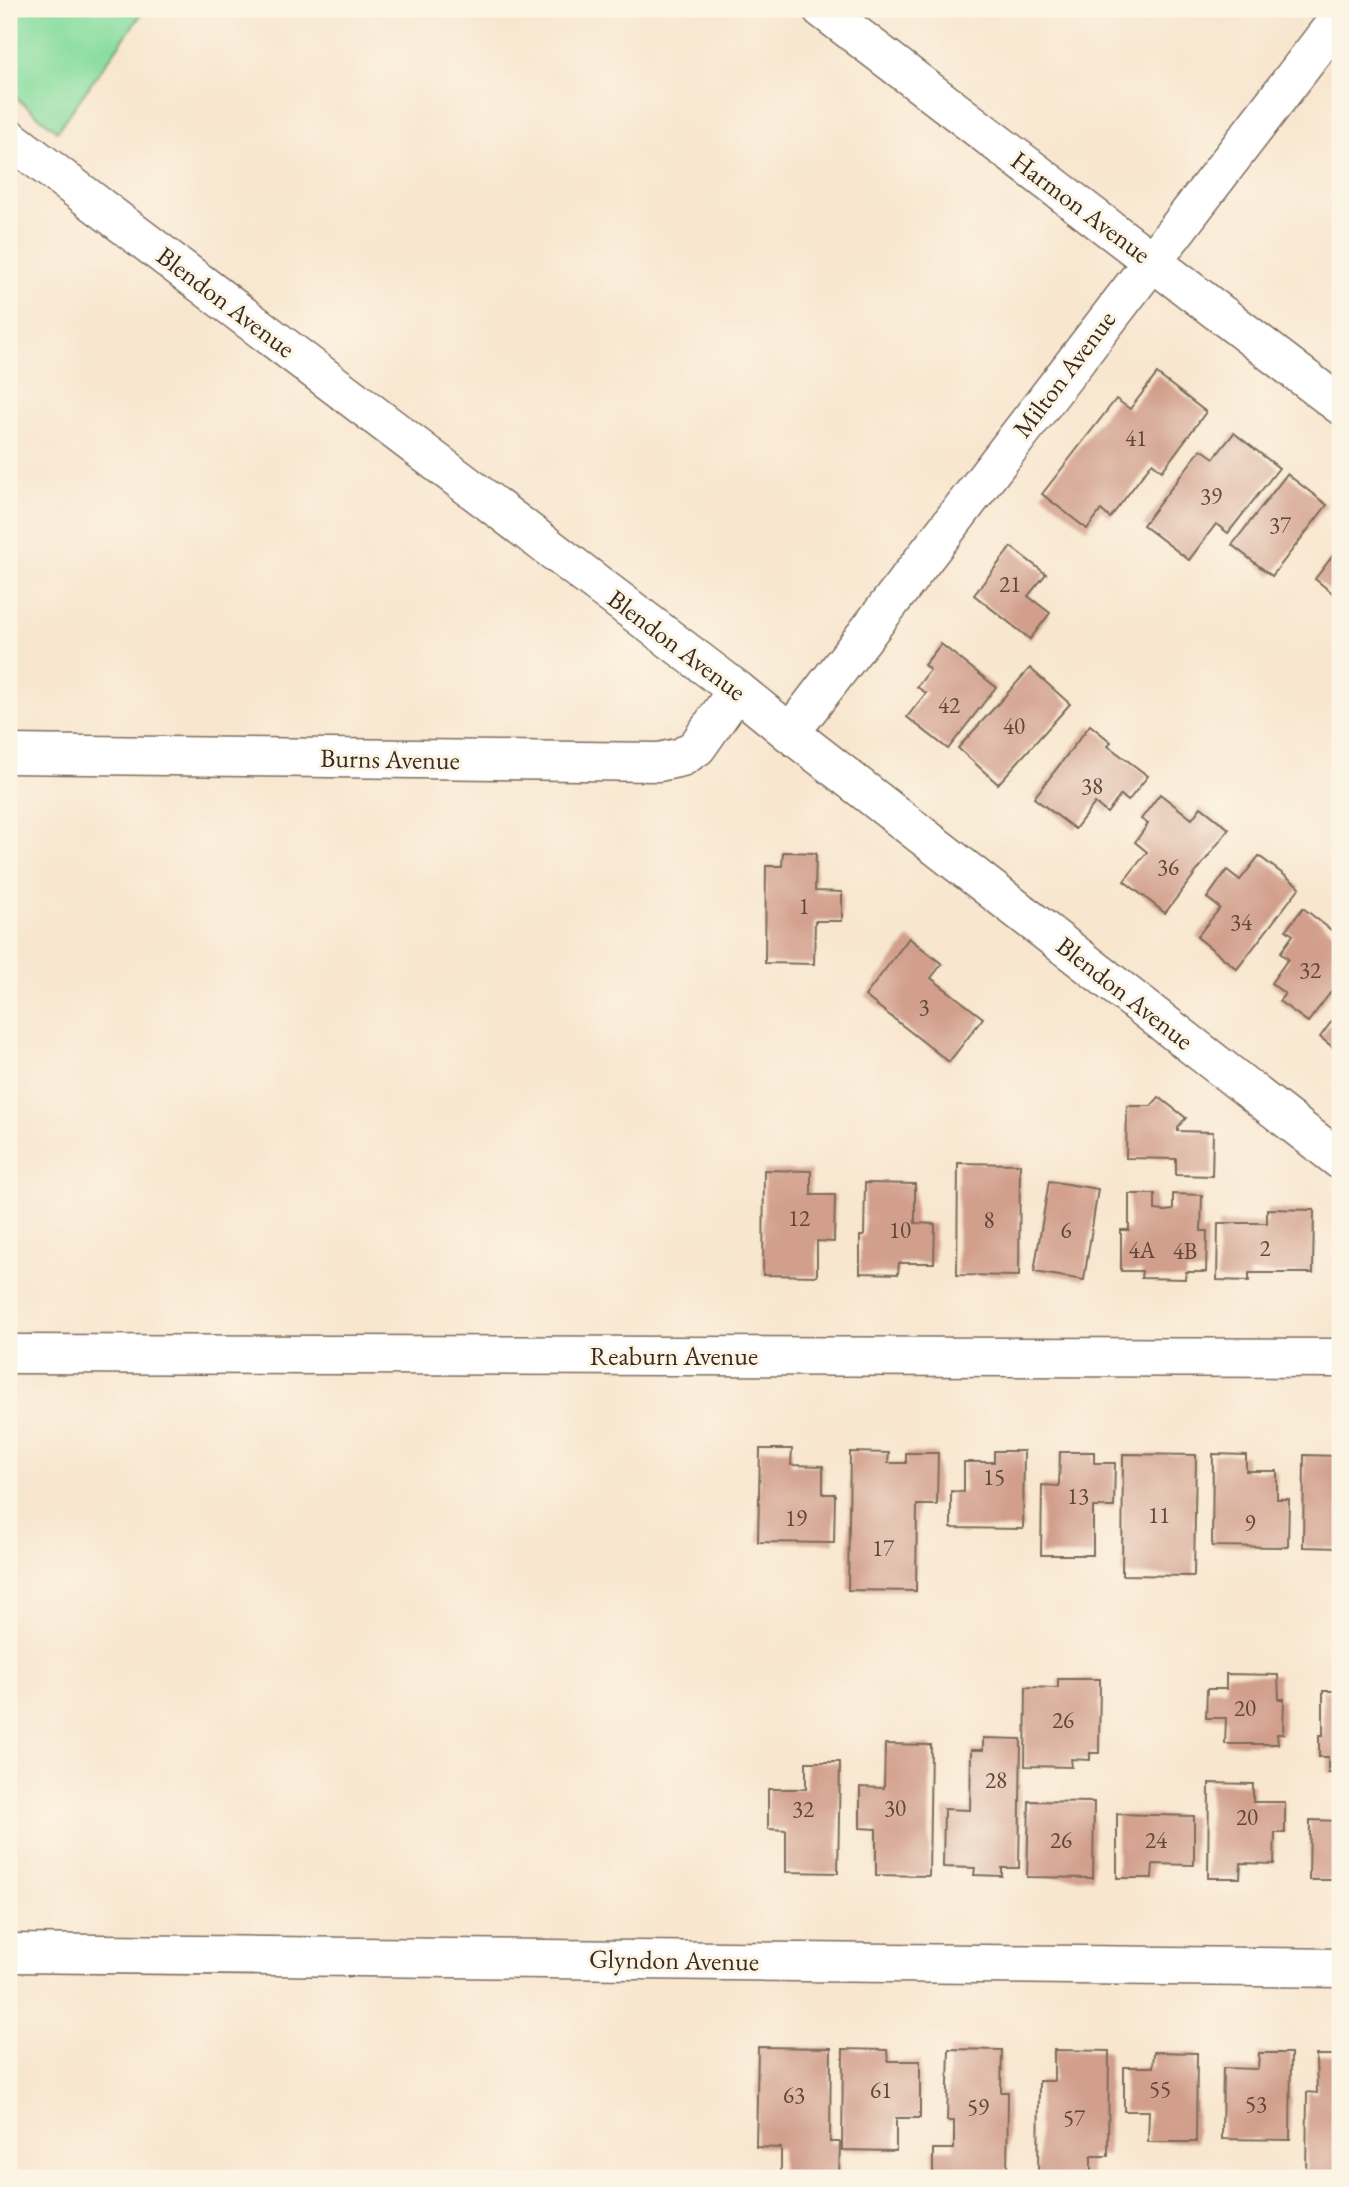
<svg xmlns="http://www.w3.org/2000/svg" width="1349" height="2187" viewBox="0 0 1349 2187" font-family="'EB Garamond',serif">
<rect width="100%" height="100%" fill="#fcf5e5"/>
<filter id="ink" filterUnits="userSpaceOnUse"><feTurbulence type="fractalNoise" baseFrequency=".0143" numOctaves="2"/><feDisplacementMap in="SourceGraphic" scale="14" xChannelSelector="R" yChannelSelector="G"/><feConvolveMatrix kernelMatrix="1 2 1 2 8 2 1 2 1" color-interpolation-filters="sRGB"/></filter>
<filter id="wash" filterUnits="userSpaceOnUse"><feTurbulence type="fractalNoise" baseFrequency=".00686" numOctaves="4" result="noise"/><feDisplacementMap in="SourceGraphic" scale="28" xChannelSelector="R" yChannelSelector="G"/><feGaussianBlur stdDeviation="1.57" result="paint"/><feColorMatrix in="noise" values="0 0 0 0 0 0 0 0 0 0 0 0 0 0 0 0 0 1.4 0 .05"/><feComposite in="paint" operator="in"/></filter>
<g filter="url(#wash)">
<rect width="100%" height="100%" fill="#f8e6cf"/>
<!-- green -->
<polygon fill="#88dda0" stroke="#62845f" stroke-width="2" points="9,9 145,9 57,131 9,92"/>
<g id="blocks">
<!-- building -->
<g fill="#d29f8c">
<polygon points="1157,374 1206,412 1162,471 1152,463 1110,518 1101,510 1087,529 1042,494 1116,399 1130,409"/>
<polygon points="1234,433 1279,468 1228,533 1216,524 1189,560 1143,525 1201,449 1214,458"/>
<polygon points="1287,474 1327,505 1272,576 1232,545"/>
<polygon points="1340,546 1340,599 1315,579"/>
<polygon points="1011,547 1046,574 1028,596 1050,613 1030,639 974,595"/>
<polygon points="941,644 996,687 948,749 907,717 926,693 917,687 930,670 924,665"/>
<polygon points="1030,668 1070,704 998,784 958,748"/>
<polygon points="1090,725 1111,742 1108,746 1148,776 1128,801 1121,795 1107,813 1095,803 1075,829 1034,798"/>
<polygon points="1160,794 1192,819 1201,807 1229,829 1165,913 1124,881 1147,852 1135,842 1148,824 1141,819"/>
<polygon points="783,852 816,853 815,891 842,892 842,921 815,921 814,964 765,963 766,866 782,866"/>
<polygon points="1259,856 1300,887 1237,969 1197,937 1220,908 1207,898 1227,870 1240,880"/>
<polygon points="1303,908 1340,937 1340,980 1308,1022 1279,1001 1285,994 1271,983 1288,959 1280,953 1293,935 1286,930"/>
<polygon points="909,938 942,964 931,978 983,1018 949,1062 865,996"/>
<polygon points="1340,1010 1340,1053 1320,1037"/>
<polygon points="1159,1097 1186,1118 1178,1127 1178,1131 1213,1132 1212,1176 1176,1175 1176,1159 1126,1158 1127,1106 1151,1106"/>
<polygon points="958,1163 1020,1164 1019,1276 957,1275"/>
<polygon points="764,1170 811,1171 811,1195 835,1195 834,1242 817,1241 817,1276 763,1275"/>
<polygon points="1049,1181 1098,1189 1084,1280 1034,1272"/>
<polygon points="865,1183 915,1184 915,1223 935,1224 934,1263 899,1263 898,1274 860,1273 860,1236 864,1236"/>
<polygon points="1129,1194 1155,1194 1155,1210 1165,1211 1173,1210 1173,1194 1202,1195 1201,1231 1207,1231 1206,1272 1186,1272 1185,1279 1141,1278 1142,1271 1121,1271 1121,1230 1129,1230"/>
<polygon points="1267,1209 1314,1210 1313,1273 1249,1273 1249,1281 1217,1280 1218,1223 1267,1223"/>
<polygon points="760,1449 792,1449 791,1465 823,1466 823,1494 835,1494 834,1543 758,1542"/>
<polygon points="994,1451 1024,1451 1023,1529 951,1528 951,1491 964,1492 964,1462 994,1462"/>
<polygon points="850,1452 889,1453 888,1463 906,1463 906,1453 938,1453 937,1505 917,1505 916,1591 848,1590"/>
<polygon points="1060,1452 1094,1452 1094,1463 1115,1463 1114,1507 1093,1507 1093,1555 1041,1555 1042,1485 1059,1486"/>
<polygon points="1123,1454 1196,1455 1194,1576 1122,1575"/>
<polygon points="1213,1454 1246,1455 1246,1471 1277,1471 1277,1499 1289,1499 1288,1547 1212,1546"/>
<polygon points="1304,1455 1337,1456 1337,1472 1340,1473 1340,1548 1303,1547"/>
<polygon points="1226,1674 1278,1675 1279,1699 1284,1699 1283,1734 1277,1734 1278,1744 1225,1744 1226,1718 1206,1718 1207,1689 1226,1689"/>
<polygon points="1058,1679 1100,1679 1099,1753 1090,1753 1090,1760 1071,1759 1072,1767 1025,1766 1026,1687 1058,1688"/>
<polygon points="1323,1691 1340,1691 1340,1773 1328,1773 1328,1757 1319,1757 1319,1735 1323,1735"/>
<polygon points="983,1738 1021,1739 1019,1868 1002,1868 1002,1876 974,1875 975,1868 943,1867 944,1809 970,1810 971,1750 983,1750"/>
<polygon points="885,1744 931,1745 929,1876 876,1875 876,1829 860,1828 860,1787 884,1788"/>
<polygon points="806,1762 840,1762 838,1873 786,1872 786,1830 768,1829 768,1789 806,1789"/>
<polygon points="1209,1783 1253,1784 1253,1802 1285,1802 1285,1833 1275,1833 1274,1864 1241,1863 1240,1878 1208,1878"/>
<polygon points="1029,1801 1094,1802 1093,1878 1027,1877"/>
<polygon points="1117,1814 1194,1816 1194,1865 1153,1864 1152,1878 1117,1878"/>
<polygon points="1310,1820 1340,1821 1340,1880 1309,1880"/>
<polygon points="758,2047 831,2048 830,2142 840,2142 839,2178 781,2178 781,2148 756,2147"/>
<polygon points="843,2049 887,2050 888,2061 920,2061 920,2118 896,2118 896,2151 842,2150"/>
<polygon points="949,2049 1002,2050 1001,2092 1008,2092 1007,2178 933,2178 933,2149 954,2149 954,2121 947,2121"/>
<polygon points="1054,2050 1109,2051 1108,2156 1091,2156 1091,2178 1038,2178 1039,2081 1054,2081"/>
<polygon points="1154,2052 1197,2053 1196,2142 1148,2142 1149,2111 1124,2111 1124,2067 1153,2067"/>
<polygon points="1259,2053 1291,2053 1290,2140 1222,2139 1223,2068 1258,2069"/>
<polygon points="1316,2055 1340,2055 1340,2178 1306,2178 1307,2092 1317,2093"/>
</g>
</g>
</g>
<g filter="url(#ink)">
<use href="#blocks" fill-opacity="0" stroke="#7d6c5c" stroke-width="2"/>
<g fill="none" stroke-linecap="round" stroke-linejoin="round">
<!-- street casing -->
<g stroke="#7d6c5c" stroke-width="41">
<g id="street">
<polyline points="822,9 1340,405"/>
<polyline points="9,138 737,690 790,733 1340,1160"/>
<polyline points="790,733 1340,17"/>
<polyline points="9,754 659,762 682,757 697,747 737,690"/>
<polyline points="9,1354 1340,1358"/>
<polyline points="9,1953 1340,1968"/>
</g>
</g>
<!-- street -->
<use href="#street" stroke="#fff" stroke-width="38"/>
</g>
</g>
<g text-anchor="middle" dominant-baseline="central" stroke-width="6" stroke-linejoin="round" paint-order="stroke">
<!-- number labels -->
<g font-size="23" fill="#61473a">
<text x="1136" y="438">41</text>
<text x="1211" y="496">39</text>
<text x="1280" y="525">37</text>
<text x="1010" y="584">21</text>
<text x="949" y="705">42</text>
<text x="1014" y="726">40</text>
<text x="1092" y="786">38</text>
<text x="1168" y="867">36</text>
<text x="804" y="906">1</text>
<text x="1241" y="922">34</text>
<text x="1310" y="970">32</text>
<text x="924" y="1007">3</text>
<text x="799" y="1218">12</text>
<text x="989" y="1220">8</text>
<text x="900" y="1230">10</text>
<text x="1066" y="1230">6</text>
<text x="1265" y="1248">2</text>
<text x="1142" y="1250">4A</text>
<text x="1185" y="1251">4B</text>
<text x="994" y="1477">15</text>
<text x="1078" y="1496">13</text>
<text x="1159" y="1515">11</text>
<text x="796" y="1518">19</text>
<text x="1250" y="1523">9</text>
<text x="883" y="1548">17</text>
<text x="1245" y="1708">20</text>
<text x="1063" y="1720">26</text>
<text x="996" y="1780">28</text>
<text x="895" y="1808">30</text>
<text x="803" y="1809">32</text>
<text x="1247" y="1817">20</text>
<text x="1061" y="1840">26</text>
<text x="1156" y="1840">24</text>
<text x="1160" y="2089">55</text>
<text x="881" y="2090">61</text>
<text x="794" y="2095">63</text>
<text x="1256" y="2104">53</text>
<text x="978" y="2107">59</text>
<text x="1074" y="2118">57</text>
</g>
<!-- street labels -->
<g font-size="26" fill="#3b2a1e" stroke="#fcf5e5">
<text transform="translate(1081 207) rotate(37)">Harmon Avenue</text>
<text transform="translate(226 302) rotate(37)">Blendon Avenue</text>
<text transform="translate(1064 374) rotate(-53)">Milton Avenue</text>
<text transform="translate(677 645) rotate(37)">Blendon Avenue</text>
<text transform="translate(390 759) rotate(1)">Burns Avenue</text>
<text transform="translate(1125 993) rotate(38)">Blendon Avenue</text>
<text x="674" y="1356">Reaburn Avenue</text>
<text transform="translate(674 1960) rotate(1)">Glyndon Avenue</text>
</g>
</g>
<!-- margin -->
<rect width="1349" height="2187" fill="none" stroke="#fcf5e5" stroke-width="35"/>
</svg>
